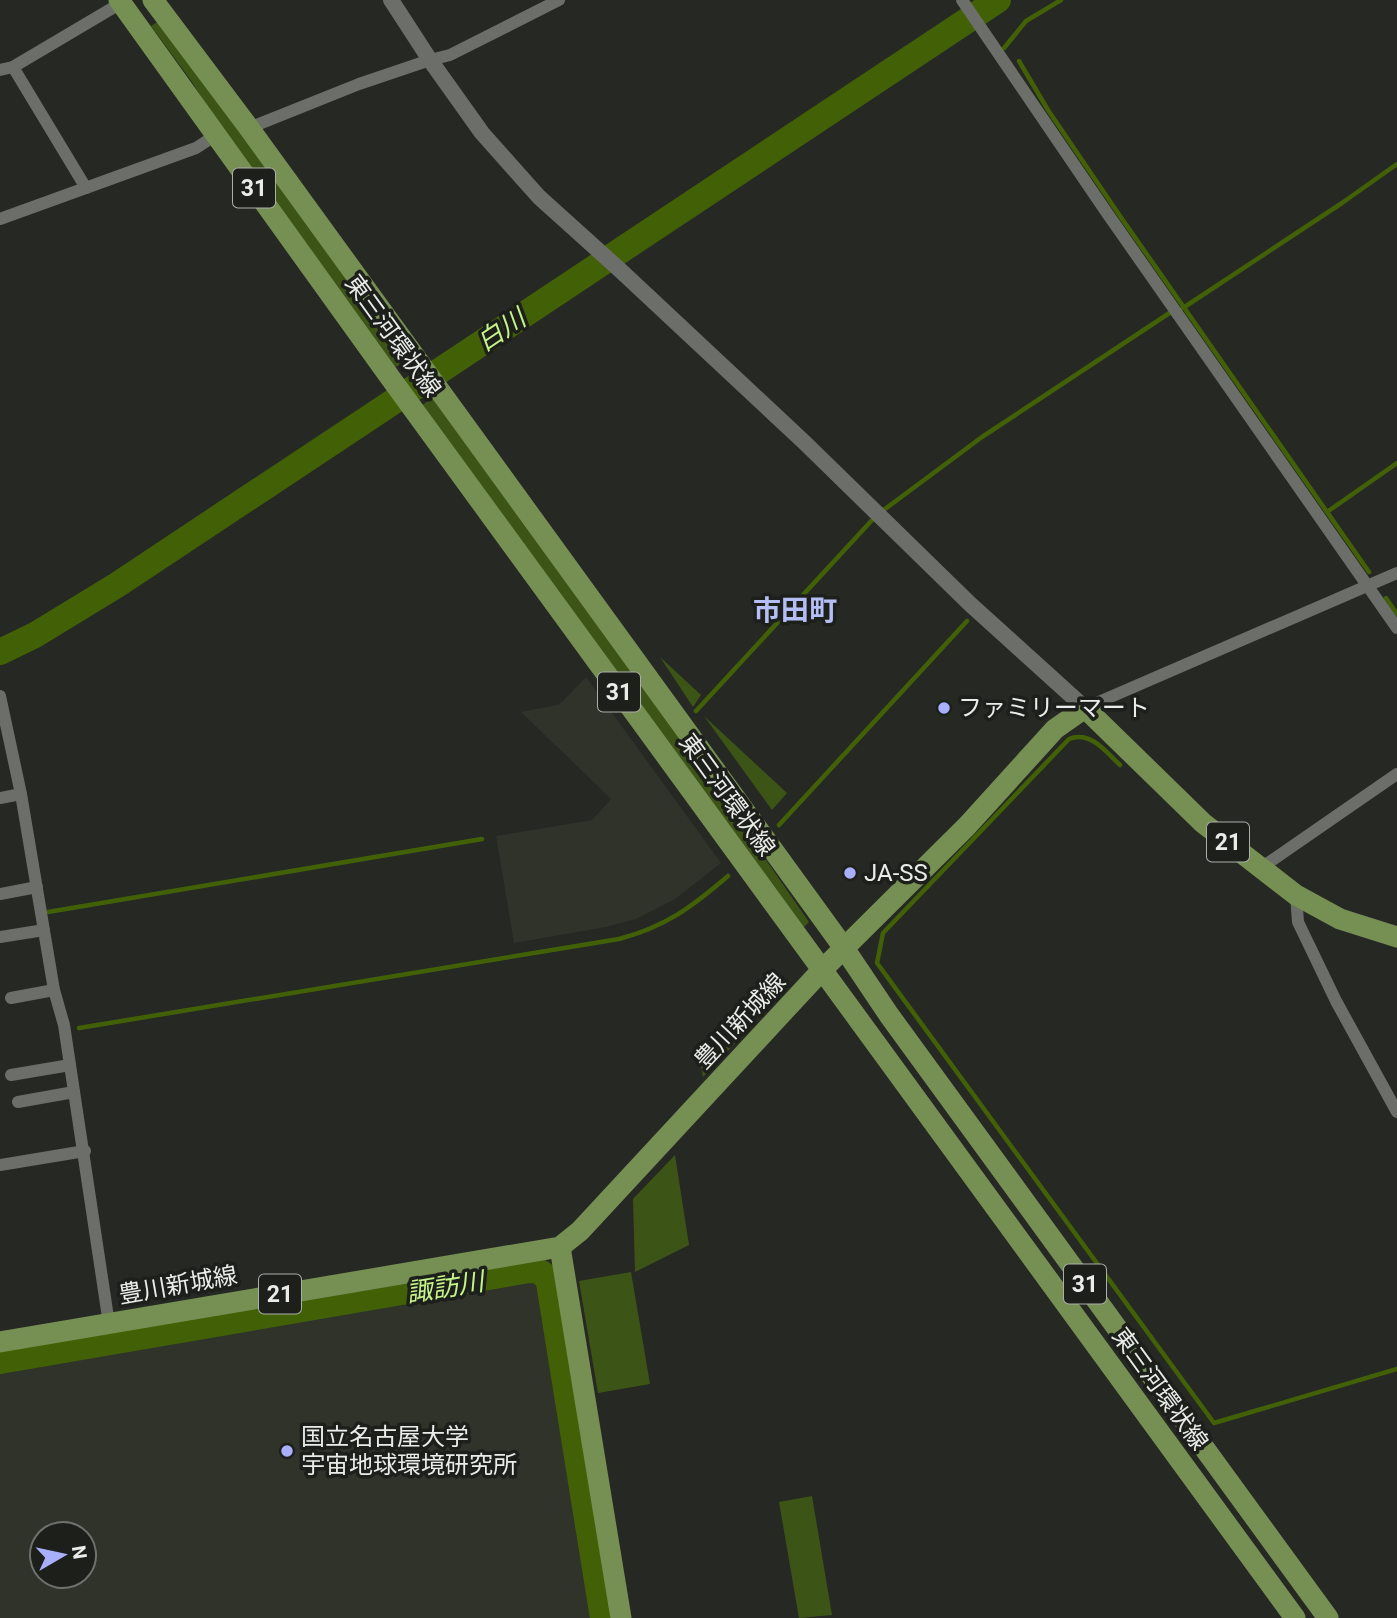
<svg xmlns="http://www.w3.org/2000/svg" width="1397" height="1618" viewBox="0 0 1397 1618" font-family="Roboto,'Noto Sans JP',sans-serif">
<rect width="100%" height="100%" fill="#262824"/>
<!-- built -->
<g fill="#2f332a" fill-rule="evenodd">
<polygon points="586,677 721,863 675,899 636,919 606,927 514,943 496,836 592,820 611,799 521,712 557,705 563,701"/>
<path d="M534,1275L542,1279L546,1287L603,1618H0V1367ZM84,1534V1576H42V1534Z"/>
</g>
<!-- green -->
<g fill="#3c5516">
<polygon points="162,19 408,360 392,369 242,163 192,82 151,26"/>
<polygon points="434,396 718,783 764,857 809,922 799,932 420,407"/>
<polygon points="660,657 701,695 693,707"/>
<polygon points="704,716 787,793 772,810"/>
<polygon points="738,1040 703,1077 698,1048"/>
<polygon points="675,1155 689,1245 635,1272 633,1199"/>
<polygon points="631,1272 650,1384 598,1393 579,1281"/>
<polygon points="812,1496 832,1615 799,1618 779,1502"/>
</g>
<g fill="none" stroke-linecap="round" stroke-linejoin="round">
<!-- stream -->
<g stroke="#426106" stroke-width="4.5">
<polyline points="1004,48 1026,21 1061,0"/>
<polyline points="1019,61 1048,110 1120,216 1369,572"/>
<polyline points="1183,308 1342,203 1397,164"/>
<polyline points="881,512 982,437 1171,312"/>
<polyline points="1327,512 1397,463"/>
<polyline points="1386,598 1397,614"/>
<polyline points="696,711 874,518"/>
<path d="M1120,765C1106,752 1090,730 1069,739L883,933L877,963L1214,1423L1397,1369"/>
<polyline points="779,825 967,621"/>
<polyline points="48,912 482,839"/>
<path d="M79,1028L619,939C665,927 692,907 728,876"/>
</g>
<!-- river -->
<g stroke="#426106" stroke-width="26">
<polyline points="0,652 35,635 117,585 998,0"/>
<path d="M0,1361L529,1270C539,1270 545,1273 549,1283L603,1618"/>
</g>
<!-- minor -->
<g stroke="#6c6e69" stroke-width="12">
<polyline points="962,0 1107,213 1397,628"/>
<polyline points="13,67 86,188"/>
<polyline points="0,70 13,67 126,0"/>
<polyline points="249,128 359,84 430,60 450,55 559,0"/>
<polyline points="0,219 196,148 216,135"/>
<polyline points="0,696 21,794 54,990 64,1025 109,1324"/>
<polyline points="1085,708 1397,573"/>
<polyline points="0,798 21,794"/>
<polyline points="1261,868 1397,774"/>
<polyline points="0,894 37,887"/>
<polyline points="1296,895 1298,922 1336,1001 1397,1112"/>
<polyline points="0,937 44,930"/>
<polyline points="11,998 54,990"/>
<polyline points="11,1075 70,1065"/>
<polyline points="18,1102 74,1092"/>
<polyline points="0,1165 85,1151"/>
</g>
<!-- tertiary -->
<polyline stroke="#6c6e69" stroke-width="16" points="391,0 430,60 482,133 539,197 620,270 804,442 970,604 1085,708"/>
<!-- primary -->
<g stroke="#768f52" stroke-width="21">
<polyline points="119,0 389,376 1295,1618"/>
<polyline points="153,0 249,128 844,948 889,1015 1328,1618"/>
<polyline points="560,1247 621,1618"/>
<polyline points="0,1342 560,1247 580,1231 822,970 967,826 1055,729 1085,708 1203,823 1296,895 1340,919 1397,937"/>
</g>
</g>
<!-- markers -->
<g fill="#a8b0fc" stroke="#1d1f1b" stroke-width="2.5">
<circle cx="944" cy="708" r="7"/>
<circle cx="850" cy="873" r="7"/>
<circle cx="287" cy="1451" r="7"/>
</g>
<g text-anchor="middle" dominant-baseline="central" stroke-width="7" stroke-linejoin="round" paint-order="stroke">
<!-- shield labels -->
<g fill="#1d1f1b" stroke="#acaeab" stroke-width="2">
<rect x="233" y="168.5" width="42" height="39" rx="5"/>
<rect x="598" y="672.5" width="42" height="39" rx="5"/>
<rect x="1207" y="822.5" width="42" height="39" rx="5"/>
<rect x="1064" y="1264.5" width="42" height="39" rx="5"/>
<rect x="259" y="1274.5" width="42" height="39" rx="5"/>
</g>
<g font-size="23" font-weight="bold" fill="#eaece9">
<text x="254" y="188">31</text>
<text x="619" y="692">31</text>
<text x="1228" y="842">21</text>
<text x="1085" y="1284">31</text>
<text x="280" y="1294">21</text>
</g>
<!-- street labels -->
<g font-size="24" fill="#eaece9" stroke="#1d1f1b">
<text transform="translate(393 336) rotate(54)">東三河環状線</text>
<text transform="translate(727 795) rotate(54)">東三河環状線</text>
<text transform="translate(740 1021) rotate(-47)">豊川新城線</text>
<text transform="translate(178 1285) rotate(-10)">豊川新城線</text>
<text transform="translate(1160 1389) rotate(54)">東三河環状線</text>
</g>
<!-- poi labels -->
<g font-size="24" fill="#eaece9" stroke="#1d1f1b" text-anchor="start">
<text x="958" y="708">ファミリーマート</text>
<text x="864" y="873">JA-SS</text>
<text x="301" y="1437">国立名古屋大学<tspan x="301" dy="28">宇宙地球環境研究所</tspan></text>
</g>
<!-- water labels -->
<g font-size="26" font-style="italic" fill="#c5f488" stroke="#1d1f1b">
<text transform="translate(501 330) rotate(-34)">白川</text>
<text transform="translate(445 1287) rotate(-9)">諏訪川</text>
</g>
<!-- quarter labels -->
<g font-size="28" font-weight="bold" fill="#b5bdf5" stroke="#1d1f1b">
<text x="795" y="610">市田町</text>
</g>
</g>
<!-- north arrow -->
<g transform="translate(63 1555) rotate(81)"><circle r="33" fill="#1d1f1b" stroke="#6f716d" stroke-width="2"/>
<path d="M0-5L12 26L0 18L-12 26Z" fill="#a8b0fc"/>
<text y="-10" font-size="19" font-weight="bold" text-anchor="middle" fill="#eaece9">N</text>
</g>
</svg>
